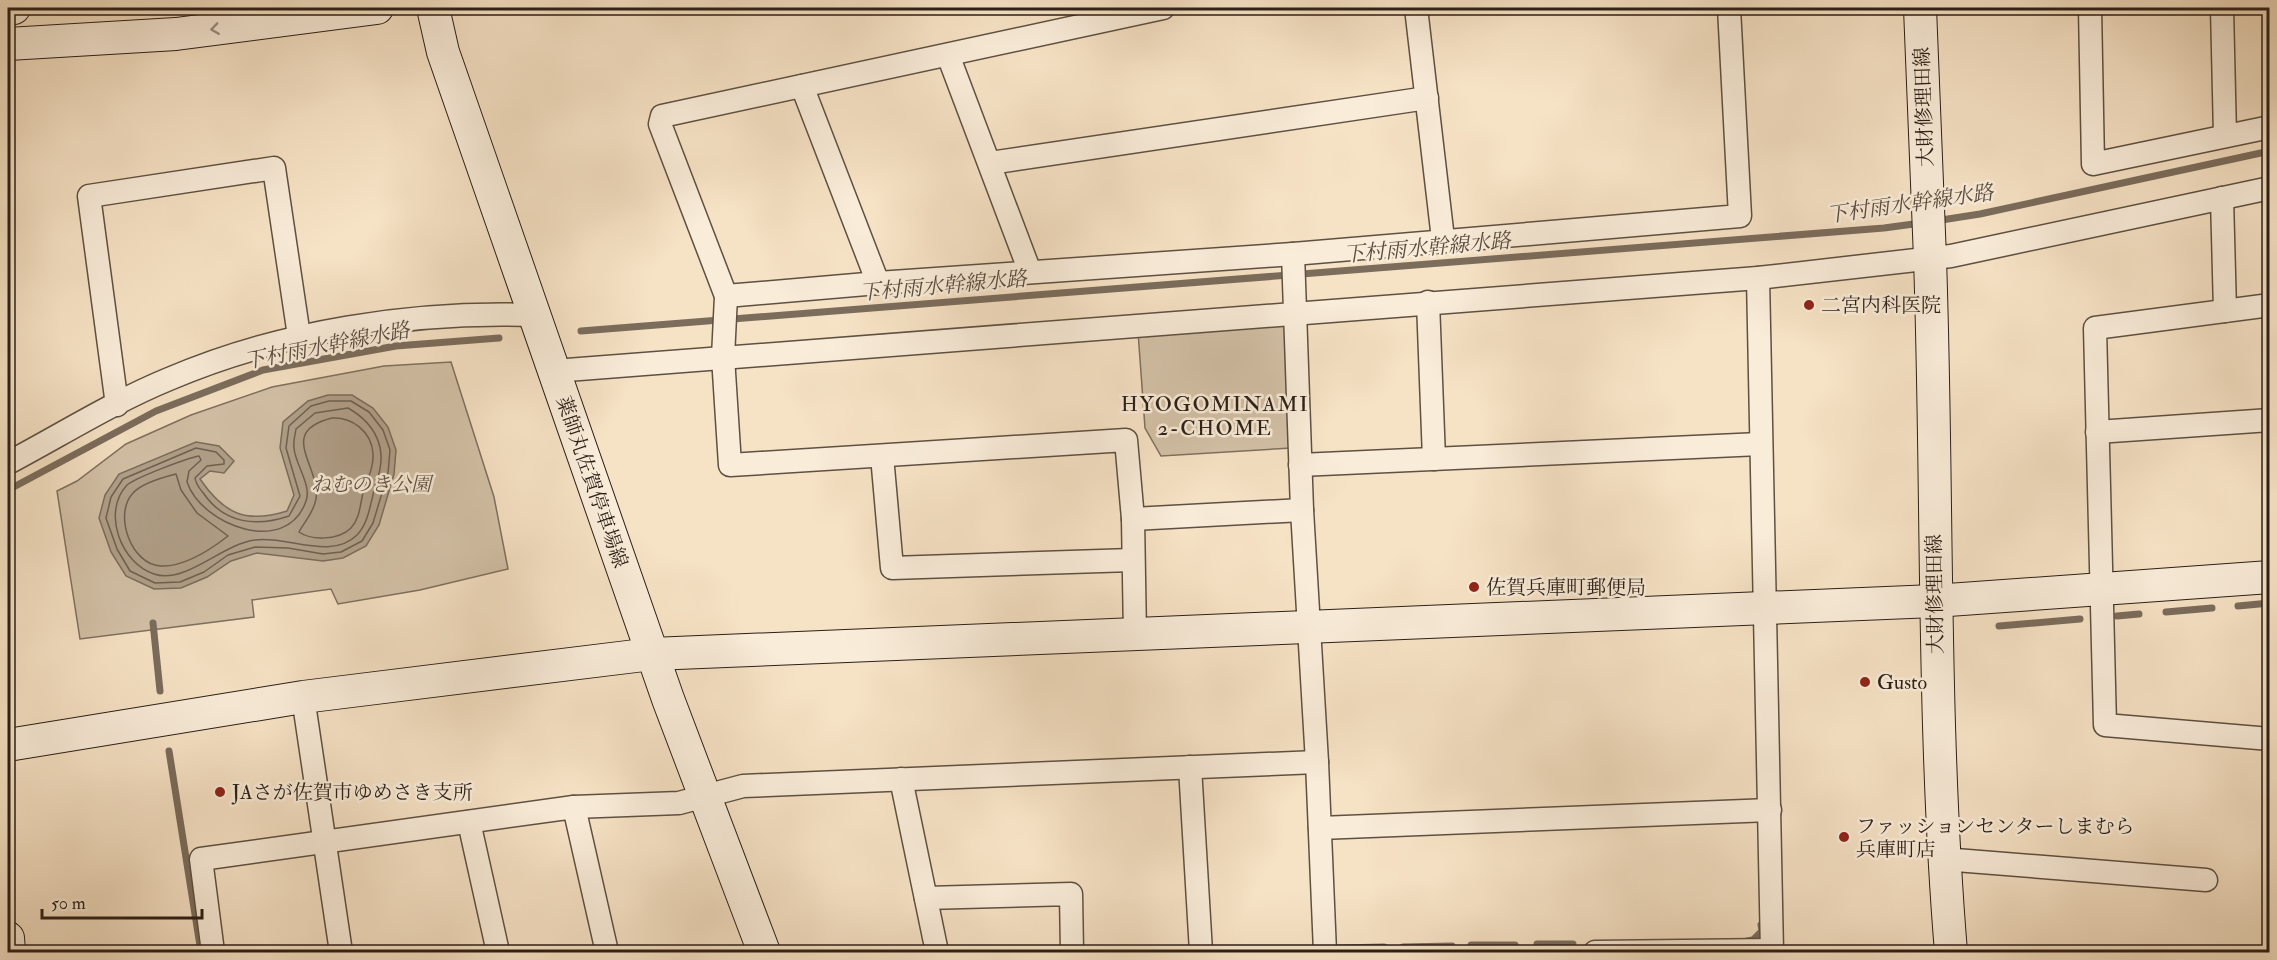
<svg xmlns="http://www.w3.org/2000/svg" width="2277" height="960" viewBox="0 0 2277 960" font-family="'IM FELL Double Pica','Noto Serif JP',serif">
<rect width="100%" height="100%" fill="#f6e2c5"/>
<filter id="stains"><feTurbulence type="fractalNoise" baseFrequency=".00333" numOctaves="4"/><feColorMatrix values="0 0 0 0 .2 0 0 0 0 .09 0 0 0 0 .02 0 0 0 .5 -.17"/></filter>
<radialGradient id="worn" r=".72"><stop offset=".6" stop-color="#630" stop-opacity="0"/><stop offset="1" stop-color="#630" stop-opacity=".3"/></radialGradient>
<!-- green -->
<g fill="#d3c1a7" stroke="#7f705f" stroke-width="1.5">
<polygon points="1276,321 1286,327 1291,448 1161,456 1145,428 1138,332"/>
<polygon points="451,362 494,497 508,569 420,590 338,604 331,589 252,600 254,617 80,639 57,491 77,481 126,444 191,415 272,387 384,366"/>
</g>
<!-- water -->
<path fill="#b1a08a" stroke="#7b6c5c" stroke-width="1.5" d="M328,395H352L373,408L388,427L396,450L394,474L379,525L366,546L343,558L323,561L257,553L231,561L207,577L181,588L154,589L126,576L111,552L99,518L105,495L119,474L196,442L219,446L234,461L224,473L210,471L200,479C224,514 246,524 287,511L294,495L280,448L283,422L308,401Z"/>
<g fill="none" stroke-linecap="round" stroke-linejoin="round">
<!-- shore -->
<g stroke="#6e6050" stroke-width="1.5">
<path d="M329,401H351L369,412L383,430L390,450L388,473L373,523L362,541L341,552L323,554L288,548L255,547L228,555L204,572L180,582L155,583L130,571L117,549L106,518L111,497L123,479L196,448L216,452L224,460V464L207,466L195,478C196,485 200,489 204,494C225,524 257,527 289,516L300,496L286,448L289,426L311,406Z"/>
<path d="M348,408C376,424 388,449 377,480C371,497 370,522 357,535C331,561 286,535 255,540C222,544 185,585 154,574C122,564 101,513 127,485C135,478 187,458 199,456L201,460L189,471L187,482C202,526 287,557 306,501C312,485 295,464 294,448C293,442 295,435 296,429L315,413Z"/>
<path d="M332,418C352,417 371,431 373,453C374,467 367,480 363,493C360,505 360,518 351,528C339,540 312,541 299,532C305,521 314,512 316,499C321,466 276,432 332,418Z"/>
<path d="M176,474L181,490L197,513L228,536C210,550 185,567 161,566C131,565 113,514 133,493C141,484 164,477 176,474Z"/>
</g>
<!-- stream -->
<g stroke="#7b6c5c" stroke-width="7">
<polyline points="1935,221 1980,214 2270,151"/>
<polyline points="581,331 1884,228 1921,223"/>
<polyline points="8,490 156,411 263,370 396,346 499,338"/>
<polyline points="2238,606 2270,603"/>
<polyline points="2166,612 2212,608"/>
<polyline points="2117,616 2139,614"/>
<polyline points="153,623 160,691"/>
<polyline points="1999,626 2080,619"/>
<polyline points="169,751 201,952"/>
<polyline points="1747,941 1753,940 1762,931 1761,925"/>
<polyline points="1537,944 1573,944"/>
<polyline points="1471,945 1515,945"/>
<polyline points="1403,947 1452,946"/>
<polyline points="1339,948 1384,947"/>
</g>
<!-- street casing -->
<g stroke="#5e5042" stroke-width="25">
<g id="street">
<polyline points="1416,8 1443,239"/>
<polyline points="2090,8 2093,164 2270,127"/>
<polyline points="2222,8 2225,136"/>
<polyline points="948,55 1030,272"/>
<polyline points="802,86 878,283"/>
<polyline points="990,163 1427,98"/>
<polyline points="2222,198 2225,311"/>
<polyline points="1293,254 1302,510 1317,762 1325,952"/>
<polyline points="1758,278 1772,952"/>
<polyline points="726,296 878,283 1293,254 1740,216 1729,8"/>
<polyline points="1428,302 1434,459"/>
<polyline points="2270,305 2095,328 2105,725 2270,739"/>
<polyline points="554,371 1758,278 1951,256 2270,188"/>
<polyline points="117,405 89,196 274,168 299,336"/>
<polyline points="2097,432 2270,420"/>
<polyline points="882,456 892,568 1132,560"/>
<path d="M8,463C61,435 113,402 169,379C281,331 412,311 534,315"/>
<polyline points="1300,465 1760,444"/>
<polyline points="1133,519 1302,510"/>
<polyline points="1135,636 1133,519 1126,440 730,465 723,357 726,296 660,124 662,116 1163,8"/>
<polyline points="303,697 341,952"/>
<polyline points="1190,767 1201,952"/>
<polyline points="901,779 937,952"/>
<polyline points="574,807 679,803 743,786 1317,762"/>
<polyline points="469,822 498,952"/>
<polyline points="1320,828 1770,810"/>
<polyline points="1943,859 2206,880"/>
<polyline points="926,898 1071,894 1072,952"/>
<polyline points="213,952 201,859 574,807 607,952"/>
<polyline points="1595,952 1772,950"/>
</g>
</g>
<!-- secondary casing -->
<g stroke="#2b1f17" stroke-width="34">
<g id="secondary">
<polyline points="8,8 14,8"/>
<polyline points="433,8 443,52 668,699 764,952"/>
<path d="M1920,8C1923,91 1927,175 1930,259C1938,490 1932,722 1951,952"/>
<polyline points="8,44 176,34 377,8"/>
<polyline points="8,745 303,697 652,654 1934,601 2270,577"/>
<polyline points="8,938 9,952"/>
</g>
</g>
<!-- street -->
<use href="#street" stroke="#f9ecd9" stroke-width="22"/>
<!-- secondary -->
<use href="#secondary" stroke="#f9ecd9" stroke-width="32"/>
</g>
<!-- one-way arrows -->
<defs><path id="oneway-chevron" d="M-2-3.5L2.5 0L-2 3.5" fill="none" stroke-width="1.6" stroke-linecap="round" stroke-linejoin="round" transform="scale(1.5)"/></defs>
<use stroke="#9c9082" href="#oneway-chevron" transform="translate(215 29) rotate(172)"/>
<!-- markers -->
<g fill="#8f2418" stroke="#f9ecd9" stroke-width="2">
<circle cx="1809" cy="305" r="6"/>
<circle cx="1474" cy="587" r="6"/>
<circle cx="1865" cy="682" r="6"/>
<circle cx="220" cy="792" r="6"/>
<circle cx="1844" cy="837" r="6"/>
</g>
<g text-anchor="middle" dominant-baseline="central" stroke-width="5" stroke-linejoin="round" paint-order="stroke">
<!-- street labels -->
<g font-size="20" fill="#2b1f17" stroke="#f9ecd9">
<text transform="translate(1924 107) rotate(-92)">大財修理田線</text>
<text transform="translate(592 482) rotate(71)">薬師丸佐賀停車場線</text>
<text transform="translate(1935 594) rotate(-91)">大財修理田線</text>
</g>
<!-- poi labels -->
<g font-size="20" fill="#2b1f17" stroke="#f9ecd9" text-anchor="start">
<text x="1821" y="305">二宮内科医院</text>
<text x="1486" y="587">佐賀兵庫町郵便局</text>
<text x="1877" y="682">Gusto</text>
<text x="232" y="792">JAさが佐賀市ゆめさき支所</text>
<text x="1856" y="826">ファッションセンターしまむら<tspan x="1856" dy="23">兵庫町店</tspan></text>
</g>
<!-- park labels -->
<g font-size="20" font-style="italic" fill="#5d5042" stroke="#f9ecd9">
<text x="371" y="484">ねむのき公園</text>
</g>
<!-- water labels -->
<g font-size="21" font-style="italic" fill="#5a4c3f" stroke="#f9ecd9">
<text transform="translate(1910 204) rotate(-8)">下村雨水幹線水路</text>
<text transform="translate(1427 248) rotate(-5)">下村雨水幹線水路</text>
<text transform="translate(943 286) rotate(-5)">下村雨水幹線水路</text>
<text transform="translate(327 346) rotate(-11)">下村雨水幹線水路</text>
</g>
<!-- neighbourhood labels -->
<g font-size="21" letter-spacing="1.5" fill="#2b1f17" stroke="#f9ecd9">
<text x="1215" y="404">HYOGOMINAMI<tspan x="1215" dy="24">2-CHOME</tspan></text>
</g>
</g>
<!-- margin -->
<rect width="2277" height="960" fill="none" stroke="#f6e2c5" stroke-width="30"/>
<rect x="9" y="9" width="2259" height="942" fill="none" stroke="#2b1f17" stroke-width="3"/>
<rect x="15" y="15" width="2247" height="930" fill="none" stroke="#2b1f17" stroke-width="1.5"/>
<!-- scale -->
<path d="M42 909v9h160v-9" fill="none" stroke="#2b1f17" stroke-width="3"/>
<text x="51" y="909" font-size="18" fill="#2b1f17" stroke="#f9ecd9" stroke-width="4.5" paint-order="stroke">50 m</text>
<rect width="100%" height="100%" filter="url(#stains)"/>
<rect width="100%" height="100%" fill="url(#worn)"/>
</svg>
